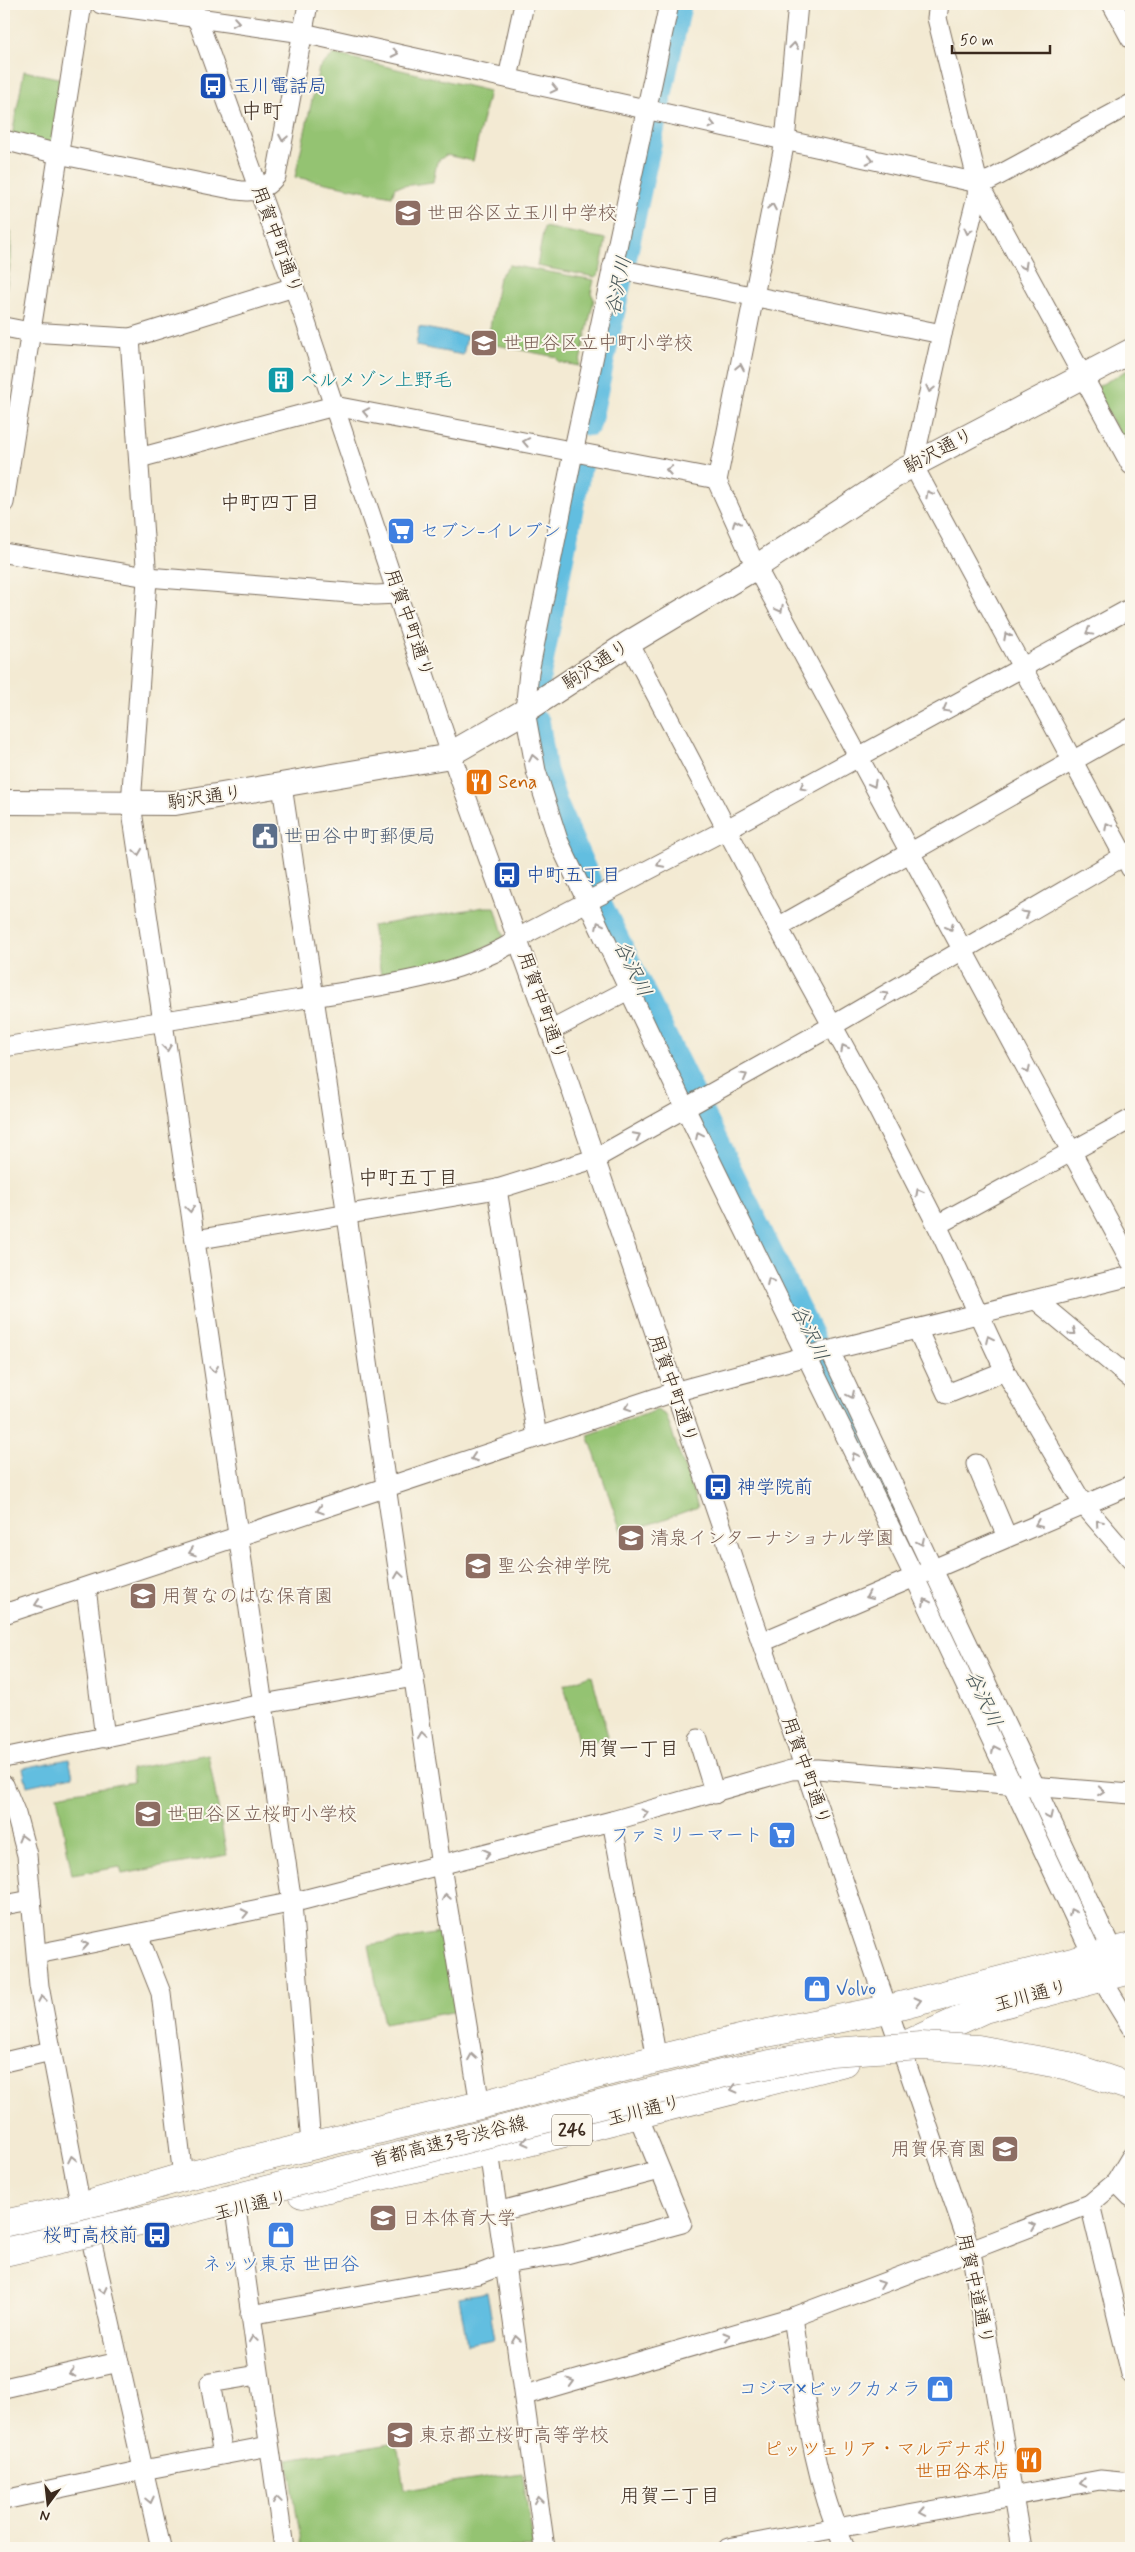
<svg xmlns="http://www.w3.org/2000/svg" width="1135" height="2552" viewBox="0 0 1135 2552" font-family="Mynerve,'Klee One',sans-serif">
<rect width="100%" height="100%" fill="#fbf7ec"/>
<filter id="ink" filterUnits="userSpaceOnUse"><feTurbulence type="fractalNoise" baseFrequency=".02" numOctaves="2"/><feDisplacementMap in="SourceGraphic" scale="10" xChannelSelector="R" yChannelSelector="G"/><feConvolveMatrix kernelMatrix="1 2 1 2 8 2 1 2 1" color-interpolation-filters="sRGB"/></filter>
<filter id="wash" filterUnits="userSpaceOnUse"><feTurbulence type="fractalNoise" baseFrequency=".0096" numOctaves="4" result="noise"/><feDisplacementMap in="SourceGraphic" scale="20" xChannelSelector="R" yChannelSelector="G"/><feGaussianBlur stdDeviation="1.12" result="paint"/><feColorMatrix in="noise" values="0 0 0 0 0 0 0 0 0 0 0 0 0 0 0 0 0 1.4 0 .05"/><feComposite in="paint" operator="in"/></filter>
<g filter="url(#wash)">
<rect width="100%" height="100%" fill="#f3ead3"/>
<!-- green -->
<g fill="#94c372" stroke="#687648">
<polygon points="334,54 489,91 473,161 446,155 437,162 433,182 395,187 392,196 295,177 319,68"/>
<polygon points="24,71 63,79 52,145 12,136"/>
<polygon points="544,227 606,239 600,272 595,277 537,266"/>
<polygon points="4,231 11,232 11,259 4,302"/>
<polygon points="509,265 594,280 591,293 594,299 579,366 559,362 556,357 491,344 492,337 489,333 499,277"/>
<polygon points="1131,368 1131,456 1095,388"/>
<polygon points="484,907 495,907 504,937 450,968 382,980 372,926"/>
<polygon points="657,1410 666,1415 698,1507 622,1534 588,1435"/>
<polygon points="590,1675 592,1676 608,1736 579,1746 564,1685"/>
<polygon points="208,1754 227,1855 122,1874 120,1867 72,1875 57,1795 133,1782 131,1769"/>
<polygon points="445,1932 458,2011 384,2024 369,1945"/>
<polygon points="397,2442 404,2490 522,2473 534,2548 302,2548 288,2459"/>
</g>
<!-- water -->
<g fill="#62bee0" stroke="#4e747f">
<polygon points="419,327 467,336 463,355 416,346"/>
<polygon points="69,1759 73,1776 27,1786 23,1768"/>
<polygon points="487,2292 495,2339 467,2344 459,2297"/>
</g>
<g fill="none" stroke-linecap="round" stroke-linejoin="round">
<!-- river -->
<g stroke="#62bee0" stroke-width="24">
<polyline points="589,424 680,4"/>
<polyline points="537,686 580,466"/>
<polyline points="538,722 545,770 556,804 592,887 813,1339 1097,1940"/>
</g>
</g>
</g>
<g filter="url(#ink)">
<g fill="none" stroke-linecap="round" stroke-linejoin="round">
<!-- minor casing -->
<g stroke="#7b6d5d" stroke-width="21">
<g id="minor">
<polyline points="101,4 303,33 978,183 990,180 1131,104"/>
<polyline points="192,4 294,287 451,754 569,1083 966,2237 973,2262 1022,2548"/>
<polyline points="669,4 572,458 529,672 525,711 536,771 558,840 685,1108 914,1576 1093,1956"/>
<polyline points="798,4 785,141 717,481 756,567 1131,1262"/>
<polyline points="939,4 937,18 978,183 1131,465"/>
<polyline points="1112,4 1131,39"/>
<polyline points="508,78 524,4"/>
<path d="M4,140L58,154L236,190C254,193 265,190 276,176L308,4"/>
<polyline points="978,183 977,196 942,334 913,465 1131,869"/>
<polyline points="612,268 942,334"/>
<polyline points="4,327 30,332 130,338 294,287"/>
<polyline points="130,338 147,580 131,804 292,1903 311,2145"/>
<polyline points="139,458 334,406 717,479"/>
<polyline points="4,503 82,4"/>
<polyline points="4,553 147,577 375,595 399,594"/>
<polyline points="629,643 778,927 869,1092 937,1225 1005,1371 1083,1504 1131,1560"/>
<polyline points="282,786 347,1216 441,1866 480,2105"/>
<polyline points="778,927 1131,728"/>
<polyline points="550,1031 630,989"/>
<path d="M4,1047C101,1031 198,1016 295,1000C373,986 463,980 529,932L727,829L1131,608"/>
<polyline points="497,1189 537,1437"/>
<polyline points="937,1225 1131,1119"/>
<polyline points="195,1240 497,1189 594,1159 832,1026 1131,852"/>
<polyline points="1036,1300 1131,1379"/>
<polyline points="917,1329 947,1394 1005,1371"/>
<polyline points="830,1351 1113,1952"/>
<polyline points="976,1464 1007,1537"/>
<polyline points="86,1588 105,1738"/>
<polyline points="4,1614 674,1392 807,1356 1131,1276"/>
<polyline points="762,1642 1131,1485"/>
<polyline points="698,1739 715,1794"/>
<polyline points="4,1758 263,1704 414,1677"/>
<polyline points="4,1785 16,1814 27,1855 39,1986 81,2207"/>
<polyline points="612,1821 657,2059"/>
<polyline points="4,1905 31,1900"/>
<polyline points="138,1935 161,1993 183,2177"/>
<polyline points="37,1954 299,1901 612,1821 791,1770 817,1769 1131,1794"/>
<polyline points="1101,1978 1131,2027"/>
<polyline points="4,2062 51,2051"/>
<polyline points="489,2151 545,2548"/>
<polyline points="1116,2182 1131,2197"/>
<polyline points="1090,2204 1131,2374"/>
<polyline points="236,2209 284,2548"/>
<polyline points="497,2212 660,2170"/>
<polyline points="92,2243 161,2548"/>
<polyline points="250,2315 479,2274 505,2264 566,2254 682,2223 637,2113"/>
<path d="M793,2317C805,2395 811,2476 845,2548"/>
<polyline points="4,2388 119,2362"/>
<polyline points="525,2395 793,2317 981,2246 1090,2204 1116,2182 1131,2157"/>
<polyline points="223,2454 210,2383 258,2375"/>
<polyline points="4,2500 143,2470 269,2446"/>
<polyline points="728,2548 1100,2480 1131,2483"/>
</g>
</g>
<!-- major casing -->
<g stroke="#7b6d5d" stroke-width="26">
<polyline id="major" points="4,802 175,803 445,757 525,711 629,643 756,567 902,471 1131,351"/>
</g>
<!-- highway casing -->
<g stroke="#7b6d5d" stroke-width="29">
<g id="highway">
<polyline points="899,2048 984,2009 1131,1970"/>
<polyline points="302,2194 528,2142 845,2062"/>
<polyline points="4,2224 81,2207 183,2177 480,2105 657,2059 752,2036 888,2009 1131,1947"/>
</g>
</g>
<!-- minor -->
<use href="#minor" stroke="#fff" stroke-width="19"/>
<!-- major -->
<use href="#major" stroke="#fff" stroke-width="24"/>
<!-- highway -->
<use href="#highway" stroke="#fff" stroke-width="28"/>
<!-- highway-bridge casing -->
<g stroke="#7b6d5d" stroke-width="29" stroke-linecap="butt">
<polyline id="highway-bridge" points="4,2252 179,2212 725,2073 831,2052 921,2046 978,2049 1069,2066 1131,2087"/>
</g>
<!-- highway-bridge -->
<use href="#highway-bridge" stroke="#fff" stroke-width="28"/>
</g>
<!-- one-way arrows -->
<defs><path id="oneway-chevron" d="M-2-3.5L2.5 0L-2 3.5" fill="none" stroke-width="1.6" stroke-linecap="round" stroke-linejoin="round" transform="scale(1.25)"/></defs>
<g stroke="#a79f9a">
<use href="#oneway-chevron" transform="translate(236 22) rotate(9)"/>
<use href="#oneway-chevron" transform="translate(794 46) rotate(-84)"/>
<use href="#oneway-chevron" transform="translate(395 53) rotate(12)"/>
<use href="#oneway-chevron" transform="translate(554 89) rotate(13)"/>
<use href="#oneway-chevron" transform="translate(712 125) rotate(13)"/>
<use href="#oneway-chevron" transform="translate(283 138) rotate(101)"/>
<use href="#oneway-chevron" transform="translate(870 160) rotate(12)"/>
<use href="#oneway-chevron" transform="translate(772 207) rotate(-79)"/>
<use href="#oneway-chevron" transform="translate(968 231) rotate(104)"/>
<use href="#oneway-chevron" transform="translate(1024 266) rotate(61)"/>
<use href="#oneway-chevron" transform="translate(740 367) rotate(-79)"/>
<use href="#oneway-chevron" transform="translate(930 389) rotate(103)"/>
<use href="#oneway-chevron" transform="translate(366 412) rotate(-169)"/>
<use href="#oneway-chevron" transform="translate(526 442) rotate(-169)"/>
<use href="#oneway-chevron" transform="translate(669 470) rotate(-170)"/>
<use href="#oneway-chevron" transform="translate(929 494) rotate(-119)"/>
<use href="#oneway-chevron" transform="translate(736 523) rotate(-114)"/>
<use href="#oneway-chevron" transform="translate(780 609) rotate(62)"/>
<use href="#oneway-chevron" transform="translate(1089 632) rotate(151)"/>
<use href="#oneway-chevron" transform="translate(1007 636) rotate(-118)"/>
<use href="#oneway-chevron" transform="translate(946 709) rotate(152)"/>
<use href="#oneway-chevron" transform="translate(533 758) rotate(-102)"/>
<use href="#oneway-chevron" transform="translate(873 784) rotate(62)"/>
<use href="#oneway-chevron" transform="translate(803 787) rotate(151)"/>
<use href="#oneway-chevron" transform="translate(1108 826) rotate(-118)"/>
<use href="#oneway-chevron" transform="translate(138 852) rotate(82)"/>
<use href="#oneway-chevron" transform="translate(660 864) rotate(152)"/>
<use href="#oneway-chevron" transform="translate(1026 914) rotate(-30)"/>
<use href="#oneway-chevron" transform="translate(599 925) rotate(-116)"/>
<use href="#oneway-chevron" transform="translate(950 927) rotate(62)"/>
<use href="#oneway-chevron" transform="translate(885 995) rotate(-30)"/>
<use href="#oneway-chevron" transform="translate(167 1048) rotate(82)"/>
<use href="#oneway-chevron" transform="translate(844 1048) rotate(-119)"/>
<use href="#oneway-chevron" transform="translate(1027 1070) rotate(62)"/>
<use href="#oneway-chevron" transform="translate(744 1076) rotate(-29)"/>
<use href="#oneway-chevron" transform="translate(699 1135) rotate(-116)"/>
<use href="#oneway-chevron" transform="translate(637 1136) rotate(-27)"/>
<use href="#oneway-chevron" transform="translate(919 1192) rotate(-118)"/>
<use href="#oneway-chevron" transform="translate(190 1209) rotate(82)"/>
<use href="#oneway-chevron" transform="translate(770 1281) rotate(-116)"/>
<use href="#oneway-chevron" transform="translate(1073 1332) rotate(39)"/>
<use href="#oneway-chevron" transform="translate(989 1339) rotate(-116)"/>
<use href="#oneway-chevron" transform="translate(214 1369) rotate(82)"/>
<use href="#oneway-chevron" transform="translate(851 1395) rotate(64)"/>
<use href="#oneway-chevron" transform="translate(628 1407) rotate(162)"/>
<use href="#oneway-chevron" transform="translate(855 1456) rotate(-116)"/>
<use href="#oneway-chevron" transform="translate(474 1458) rotate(162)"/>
<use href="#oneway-chevron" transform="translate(320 1510) rotate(162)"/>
<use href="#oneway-chevron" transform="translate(1099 1523) rotate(-131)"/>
<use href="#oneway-chevron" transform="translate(1038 1524) rotate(157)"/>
<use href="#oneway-chevron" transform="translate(921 1542) rotate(64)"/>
<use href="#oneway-chevron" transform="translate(192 1552) rotate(161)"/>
<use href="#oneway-chevron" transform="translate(399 1575) rotate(-98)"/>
<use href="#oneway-chevron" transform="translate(869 1596) rotate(156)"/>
<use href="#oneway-chevron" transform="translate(926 1602) rotate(-115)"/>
<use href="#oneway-chevron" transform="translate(38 1604) rotate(162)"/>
<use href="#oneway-chevron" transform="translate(422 1736) rotate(-98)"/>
<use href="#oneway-chevron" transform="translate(995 1749) rotate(-115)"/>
<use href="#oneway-chevron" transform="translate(1101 1791) rotate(5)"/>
<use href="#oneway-chevron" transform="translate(645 1813) rotate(-15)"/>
<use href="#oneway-chevron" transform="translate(1049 1816) rotate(65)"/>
<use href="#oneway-chevron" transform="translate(22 1838) rotate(-105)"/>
<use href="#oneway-chevron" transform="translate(487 1853) rotate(-14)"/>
<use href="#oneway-chevron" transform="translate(446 1897) rotate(-99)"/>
<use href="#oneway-chevron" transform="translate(1072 1912) rotate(-116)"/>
<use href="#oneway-chevron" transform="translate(245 1913) rotate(-12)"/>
<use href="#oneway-chevron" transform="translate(85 1945) rotate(-10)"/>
<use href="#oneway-chevron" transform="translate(42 1999) rotate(-100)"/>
<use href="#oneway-chevron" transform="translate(918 2001) rotate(-14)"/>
<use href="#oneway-chevron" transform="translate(472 2057) rotate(-99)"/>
<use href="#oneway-chevron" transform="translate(734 2089) rotate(166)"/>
<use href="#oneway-chevron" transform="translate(525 2142) rotate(166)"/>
<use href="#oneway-chevron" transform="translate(72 2159) rotate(-102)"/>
<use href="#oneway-chevron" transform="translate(1033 2226) rotate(-21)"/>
<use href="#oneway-chevron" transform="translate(881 2284) rotate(-21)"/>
<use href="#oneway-chevron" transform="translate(103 2290) rotate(77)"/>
<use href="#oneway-chevron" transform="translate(727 2336) rotate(-16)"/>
<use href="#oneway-chevron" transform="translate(253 2339) rotate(-98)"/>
<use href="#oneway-chevron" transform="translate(516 2339) rotate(-99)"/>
<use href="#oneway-chevron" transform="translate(72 2373) rotate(167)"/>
<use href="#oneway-chevron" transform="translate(571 2382) rotate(-16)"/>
<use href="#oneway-chevron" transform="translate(1083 2483) rotate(170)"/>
<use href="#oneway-chevron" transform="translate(150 2500) rotate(77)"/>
<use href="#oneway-chevron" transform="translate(277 2500) rotate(-98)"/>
<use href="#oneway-chevron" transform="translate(538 2500) rotate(-98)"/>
<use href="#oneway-chevron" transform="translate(923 2512) rotate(169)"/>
</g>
</g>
<!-- icons -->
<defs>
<g id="bus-square" transform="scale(1.4375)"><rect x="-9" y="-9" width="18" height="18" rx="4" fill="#1a4fb4" stroke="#fbf7ec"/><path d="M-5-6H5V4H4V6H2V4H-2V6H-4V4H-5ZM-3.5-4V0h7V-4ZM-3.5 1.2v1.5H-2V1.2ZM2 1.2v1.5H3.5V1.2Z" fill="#fff"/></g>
<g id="school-square" transform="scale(1.4375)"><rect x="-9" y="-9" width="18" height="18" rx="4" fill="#8d6e63" stroke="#fbf7ec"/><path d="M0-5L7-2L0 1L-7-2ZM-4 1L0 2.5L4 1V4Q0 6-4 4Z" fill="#fff"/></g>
<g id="building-square" transform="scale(1.4375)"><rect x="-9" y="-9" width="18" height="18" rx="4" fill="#0f9aa8" stroke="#fbf7ec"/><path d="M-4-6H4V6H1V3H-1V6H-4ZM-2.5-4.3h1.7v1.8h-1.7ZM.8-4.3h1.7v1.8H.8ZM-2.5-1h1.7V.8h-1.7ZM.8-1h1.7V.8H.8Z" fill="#fff"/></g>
<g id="supermarket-square" transform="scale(1.4375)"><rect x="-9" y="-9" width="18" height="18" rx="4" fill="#3f7fe0" stroke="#fbf7ec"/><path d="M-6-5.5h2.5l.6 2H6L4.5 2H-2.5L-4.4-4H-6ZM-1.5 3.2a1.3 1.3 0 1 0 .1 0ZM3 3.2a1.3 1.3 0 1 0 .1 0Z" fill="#fff"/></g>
<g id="restaurant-square" transform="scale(1.4375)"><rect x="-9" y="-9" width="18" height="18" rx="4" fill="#e8710a" stroke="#fbf7ec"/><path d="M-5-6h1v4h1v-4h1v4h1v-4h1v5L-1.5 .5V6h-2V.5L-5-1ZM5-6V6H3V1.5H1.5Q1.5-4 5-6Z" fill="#fff"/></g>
<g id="civic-square" transform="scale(1.4375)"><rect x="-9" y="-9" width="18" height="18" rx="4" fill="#5c6f8a" stroke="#fbf7ec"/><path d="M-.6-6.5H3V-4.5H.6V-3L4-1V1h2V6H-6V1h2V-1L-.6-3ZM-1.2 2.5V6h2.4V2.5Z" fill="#fff"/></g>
<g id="shop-square" transform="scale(1.4375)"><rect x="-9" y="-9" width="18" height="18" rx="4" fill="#3f7fe0" stroke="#fbf7ec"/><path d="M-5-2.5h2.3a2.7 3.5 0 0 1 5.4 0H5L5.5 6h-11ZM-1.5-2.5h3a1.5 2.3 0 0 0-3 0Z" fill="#fff"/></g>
<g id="university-square" transform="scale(1.4375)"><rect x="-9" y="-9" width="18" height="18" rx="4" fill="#8d6e63" stroke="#fbf7ec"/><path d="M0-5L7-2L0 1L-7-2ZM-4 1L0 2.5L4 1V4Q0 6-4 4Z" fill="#fff"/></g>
</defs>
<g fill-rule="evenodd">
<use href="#bus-square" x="213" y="86"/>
<use href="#school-square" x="408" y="213"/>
<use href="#school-square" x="484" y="343"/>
<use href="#building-square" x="281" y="380"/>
<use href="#supermarket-square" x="401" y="531"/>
<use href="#restaurant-square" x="479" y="782"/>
<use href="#civic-square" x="265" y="836"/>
<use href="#bus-square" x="507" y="875"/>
<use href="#bus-square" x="718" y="1487"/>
<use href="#school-square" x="631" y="1538"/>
<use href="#school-square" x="478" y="1566"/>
<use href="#school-square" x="143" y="1596"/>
<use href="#school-square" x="148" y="1814"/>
<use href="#supermarket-square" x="782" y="1835"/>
<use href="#shop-square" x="817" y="1989"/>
<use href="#school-square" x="1005" y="2149"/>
<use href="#university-square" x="383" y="2218"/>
<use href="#bus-square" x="157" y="2235"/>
<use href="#shop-square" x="281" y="2235"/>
<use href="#shop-square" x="940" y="2389"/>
<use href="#school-square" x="400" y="2435"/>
<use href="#restaurant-square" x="1029" y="2460"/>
</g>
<g text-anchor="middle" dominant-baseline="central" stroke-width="4" stroke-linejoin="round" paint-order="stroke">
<!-- shield labels -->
<rect fill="#fbf7ec" stroke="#75685c" stroke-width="1" x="552" y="2114.5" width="40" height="31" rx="4"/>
<g font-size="18" font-weight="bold" fill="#3b2a1e">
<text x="572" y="2130">246</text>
</g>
<!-- transit labels -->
<g font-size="19" fill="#164399" stroke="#fbf7ec" text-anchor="start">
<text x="232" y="86">玉川電話局</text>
<text x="526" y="875">中町五丁目</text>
<text x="737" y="1487">神学院前</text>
<text x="138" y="2235" text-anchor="end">桜町高校前</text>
</g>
<!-- education labels -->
<g font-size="19" fill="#785e54" stroke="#fbf7ec" text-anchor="start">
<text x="427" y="213">世田谷区立玉川中学校</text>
<text x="503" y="343">世田谷区立中町小学校</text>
<text x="650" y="1538">清泉インターナショナル学園</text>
<text x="497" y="1566">聖公会神学院</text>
<text x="162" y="1596">用賀なのはな保育園</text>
<text x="167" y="1814">世田谷区立桜町小学校</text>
<text x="986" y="2149" text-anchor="end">用賀保育園</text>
<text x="402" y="2218">日本体育大学</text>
<text x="419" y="2435">東京都立桜町高等学校</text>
</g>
<!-- street labels -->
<g font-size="19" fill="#3b2a1e" stroke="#fbf7ec">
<text transform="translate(277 240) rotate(70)">用賀中町通り</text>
<text transform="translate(939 451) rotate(-28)">駒沢通り</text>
<text transform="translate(409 623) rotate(71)">用賀中町通り</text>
<text transform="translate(596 665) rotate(-33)">駒沢通り</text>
<text transform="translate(205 798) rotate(-8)">駒沢通り</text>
<text transform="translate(542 1006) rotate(71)">用賀中町通り</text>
<text transform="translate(673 1389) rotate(71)">用賀中町通り</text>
<text transform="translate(806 1771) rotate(71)">用賀中町通り</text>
<text transform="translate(1031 1996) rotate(-15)">玉川通り</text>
<text transform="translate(644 2111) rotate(-14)">玉川通り</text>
<text transform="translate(449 2142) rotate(-14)">首都高速3号渋谷線</text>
<text transform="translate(251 2206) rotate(-13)">玉川通り</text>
<text transform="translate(975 2289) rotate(78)">用賀中道通り</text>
</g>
<!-- culture labels -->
<g font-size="19" fill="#0d838f" stroke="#fbf7ec" text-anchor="start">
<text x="300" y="380">ベルメゾン上野毛</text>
</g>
<!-- shop labels -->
<g font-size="19" fill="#366cbe" stroke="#fbf7ec" text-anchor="start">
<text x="420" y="531">セブン-イレブン</text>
<text x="763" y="1835" text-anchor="end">ファミリーマート</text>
<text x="836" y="1989">Volvo</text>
<text x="281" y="2264" text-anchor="middle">ネッツ東京 世田谷</text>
<text x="921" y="2389" text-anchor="end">コジマ×ビックカメラ</text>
</g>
<!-- food labels -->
<g font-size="19" fill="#c56008" stroke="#fbf7ec" text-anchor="start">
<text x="498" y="782">Sena</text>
<text x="1010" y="2449" text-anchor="end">ピッツェリア・マルデナポリ<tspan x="1010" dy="22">世田谷本店</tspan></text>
</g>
<!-- service labels -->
<g font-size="19" fill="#4e5e75" stroke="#fbf7ec" text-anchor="start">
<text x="284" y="836">世田谷中町郵便局</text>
</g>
<!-- water labels -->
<g font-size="20" font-style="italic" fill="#475658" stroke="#fbf7ec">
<text transform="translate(619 286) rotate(-78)">谷沢川</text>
<text transform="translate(632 969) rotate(64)">谷沢川</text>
<text transform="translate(809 1333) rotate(64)">谷沢川</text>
<text transform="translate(983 1699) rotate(65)">谷沢川</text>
</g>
<!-- neighbourhood labels -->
<g font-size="20" fill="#3b2a1e" stroke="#fbf7ec">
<text x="270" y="503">中町四丁目</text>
<text x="408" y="1178">中町五丁目</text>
<text x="629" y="1749">用賀一丁目</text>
<text x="670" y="2496">用賀二丁目</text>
</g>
<!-- quarter labels -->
<g font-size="21" fill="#3b2a1e" stroke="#fbf7ec">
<text x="262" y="112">中町</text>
</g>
</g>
<!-- margin -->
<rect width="1135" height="2552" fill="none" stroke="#fbf7ec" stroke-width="20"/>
<!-- north arrow -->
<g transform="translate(48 2504) rotate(195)" stroke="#fbf7ec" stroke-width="4" paint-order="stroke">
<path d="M0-4L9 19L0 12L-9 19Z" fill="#3b2a1e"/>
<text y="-8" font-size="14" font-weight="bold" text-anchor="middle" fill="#3b2a1e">N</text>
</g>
<!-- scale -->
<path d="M952 45v8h98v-8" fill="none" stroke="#3b2a1e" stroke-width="2.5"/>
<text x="960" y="45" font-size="15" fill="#3b2a1e" stroke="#fbf7ec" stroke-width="4" paint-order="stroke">50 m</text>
</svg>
